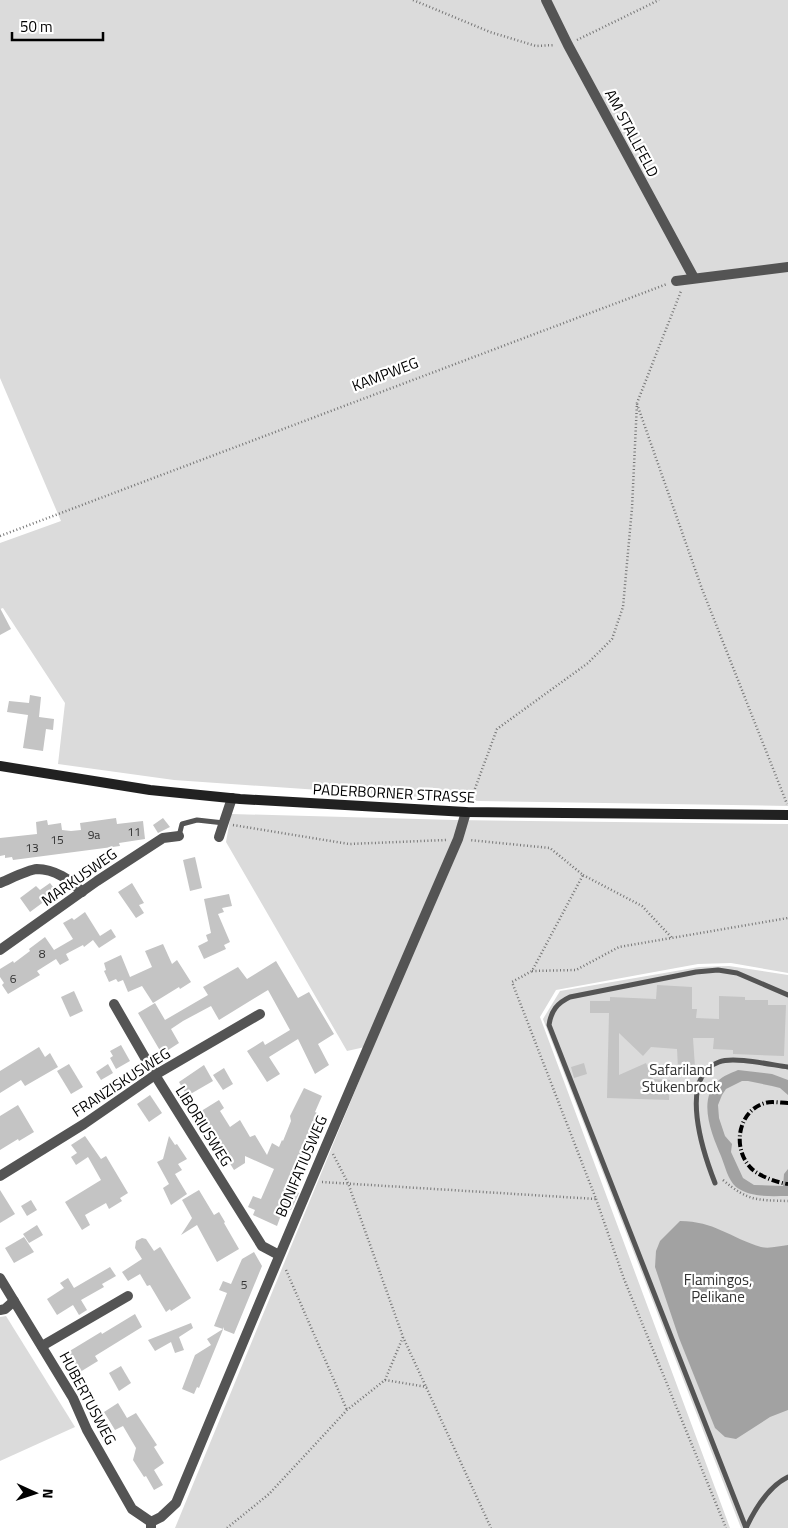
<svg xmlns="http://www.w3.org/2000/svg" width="788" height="1528" viewBox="0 0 788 1528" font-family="'Titillium Web',sans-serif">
<rect width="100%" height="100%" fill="#fff"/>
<!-- green -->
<g fill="#dbdbdb">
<polygon points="0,0 788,0 788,806 479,801 174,780 58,764 65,703 3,608 0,609 0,543 61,521 0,378"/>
<polygon points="231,814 455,820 788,824 788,973 731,963 698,964 556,990 540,1017 730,1528 175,1528 374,1045 347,1051 226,842"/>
<polygon points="729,966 788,975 788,1528 741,1528 543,1019 560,991 699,967"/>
<polygon points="6,1316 75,1427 0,1461 0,1317"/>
</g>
<!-- water -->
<g fill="#a2a2a2">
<path d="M738,1070L772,1074L788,1080V1095L780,1088L772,1086L748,1081H742L726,1089L722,1095L718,1105L719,1118L725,1136L732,1144L731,1152L743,1178L754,1185L783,1186L784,1174L788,1169V1196C771,1196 751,1198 736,1187C728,1180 725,1166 721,1156C712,1135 697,1100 718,1081C723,1076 731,1073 738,1070Z"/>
<path d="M680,1221C714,1221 731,1238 761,1247C769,1249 780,1246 788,1245V1410L770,1417L736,1439L725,1437L715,1428L679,1338L655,1267L656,1251L660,1241Z"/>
</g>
<!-- building -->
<g fill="#c4c4c4">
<polygon points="0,608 11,629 0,635"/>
<polygon points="30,695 41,697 39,717 54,719 53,730 46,729 43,751 23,748 28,715 7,712 9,701 29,703"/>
<polygon points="116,818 117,824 143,821 145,839 119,843 120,846 13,860 12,857 5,858 5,855 0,856 0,838 37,834 36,822 47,820 48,825 61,823 62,830 71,831 81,830 80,823"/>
<polygon points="163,818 170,827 158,833 153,825"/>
<polygon points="195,857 202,888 190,891 183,860"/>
<polygon points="50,883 57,892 30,912 20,898 36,886 40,890"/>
<polygon points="132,883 144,903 139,905 144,913 136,918 118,892"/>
<polygon points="229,894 232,906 222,908 224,912 218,914 230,942 224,945 226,949 204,959 198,946 208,941 206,935 211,933 204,899"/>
<polygon points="85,912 100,936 111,929 116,937 99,948 93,940 84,947 83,945 66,954 69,960 60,965 56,959 37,971 40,975 8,994 2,985 4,983 0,977 0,969 13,961 14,963 30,951 29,949 45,937 54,950 73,939 63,923 72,918 74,920"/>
<polygon points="163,944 172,964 177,960 191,982 180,989 179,987 153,1003 142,986 128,992 123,980 118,982 116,979 109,982 104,971 106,970 104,963 121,955 130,977 152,967 145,951"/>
<polygon points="276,961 298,998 309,992 334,1034 318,1044 329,1065 315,1074 298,1039 269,1057 280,1074 267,1082 247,1051 263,1041 265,1045 290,1030 268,990 219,1020 211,1006 183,1021 171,1029 179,1043 162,1054 138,1013 155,1003 165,1020 208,995 203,987 238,967 247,979"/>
<polygon points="657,985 692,987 692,1009 697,1009 696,1018 719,1019 719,996 745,997 745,1000 768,1000 768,1005 786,1005 784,1056 733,1054 733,1050 713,1049 714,1038 693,1038 695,1067 678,1068 677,1049 651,1047 643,1056 619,1033 619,1075 646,1063 653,1079 670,1080 669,1100 607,1098 609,1013 590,1013 590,1001 610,1001 610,997 656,999"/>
<polygon points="74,991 83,1011 70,1017 61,997"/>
<polygon points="121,1045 130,1061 116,1069 110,1058 113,1056 110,1051"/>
<polygon points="39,1047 45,1057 50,1053 58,1067 25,1086 21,1080 0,1093 0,1071"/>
<polygon points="584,1063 587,1074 574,1078 571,1067"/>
<polygon points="69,1064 83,1087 71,1094 57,1071"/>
<polygon points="108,1064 113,1073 101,1080 96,1072"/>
<polygon points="204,1065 213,1081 187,1096 179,1082"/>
<polygon points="224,1068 233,1084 223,1090 213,1075"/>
<polygon points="304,1088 322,1096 315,1112 323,1116 315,1135 312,1134 293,1177 294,1177 292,1183 292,1190 299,1193 291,1210 284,1207 277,1226 253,1215 255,1210 248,1207 253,1196 261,1199 274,1169 245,1156 245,1163 234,1170 198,1113 219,1100 224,1108 220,1111 230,1127 240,1120 250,1137 255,1135 267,1155 272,1143 279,1147 282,1140 283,1141 291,1121 290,1116"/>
<polygon points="150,1095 162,1113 149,1122 137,1104"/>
<polygon points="18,1105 34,1132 19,1141 18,1139 0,1150 0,1116"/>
<polygon points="85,1136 101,1159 106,1156 128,1193 120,1198 122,1201 109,1209 106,1203 85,1215 90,1225 82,1230 65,1202 101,1180 88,1157 76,1165 71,1157 77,1153 71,1145"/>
<polygon points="169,1136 175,1145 177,1144 187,1159 178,1164 182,1170 175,1174 187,1194 171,1205 163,1188 169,1184 157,1162 163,1159"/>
<polygon points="0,1190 15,1214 0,1223"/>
<polygon points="199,1190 214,1215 219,1212 225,1222 224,1223 239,1249 217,1262 197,1225 181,1235 192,1218 182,1200"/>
<polygon points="31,1200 37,1210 27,1216 21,1206"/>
<polygon points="37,1225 43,1235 29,1243 23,1234"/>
<polygon points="24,1237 34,1252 14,1263 5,1248"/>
<polygon points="142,1238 146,1239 154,1251 160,1247 161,1248 191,1298 171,1311 170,1309 166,1312 150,1285 147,1286 140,1274 128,1281 122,1272 142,1259 135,1248 136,1241"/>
<polygon points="254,1252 262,1266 234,1334 224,1330 224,1327 199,1388 197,1387 194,1394 182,1389 195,1355 211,1345 207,1339 223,1329 214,1326 227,1293 219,1290 223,1281 231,1284 242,1259"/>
<polygon points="110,1267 116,1276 102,1284 104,1287 81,1300 87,1310 79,1315 73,1305 57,1315 47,1299 64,1288 60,1283 68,1278 74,1288"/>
<polygon points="135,1314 142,1327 95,1356 98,1361 80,1372 68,1352 101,1332 102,1334"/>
<polygon points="191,1323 193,1328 179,1337 184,1350 175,1353 171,1342 155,1351 148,1340"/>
<polygon points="121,1366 131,1383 119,1391 109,1373"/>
<polygon points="118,1403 127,1418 136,1413 157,1445 154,1447 164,1463 154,1470 163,1485 154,1490 146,1476 144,1477 133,1460 136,1448 123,1426 115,1430 104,1412"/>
</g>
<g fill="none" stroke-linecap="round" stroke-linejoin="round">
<!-- path -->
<g stroke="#767676" stroke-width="2.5" stroke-dasharray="1 2.5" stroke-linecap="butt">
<polyline points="413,0 490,32 536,46 555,45"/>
<polyline points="577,40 659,0"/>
<polyline points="637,404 702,589 787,804"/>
<polyline points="0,536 667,284"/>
<polyline points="470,802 497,729 588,663 612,639 623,607 632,508 637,403 681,291"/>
<polyline points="233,825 349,844 446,840"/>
<polyline points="583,875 642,906 672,938"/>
<polyline points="532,971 576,970 619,947 788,918"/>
<polyline points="333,1154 348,1183 403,1337 491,1528"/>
<path d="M723,1180C748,1201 756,1200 788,1201"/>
<polyline points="322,1182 596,1199 512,982 532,971 583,875 550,848 469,840"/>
<polyline points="596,1199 624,1279 726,1528"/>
<polyline points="286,1270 347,1410"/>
<polyline points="385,1380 427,1387"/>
<polyline points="227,1528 269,1494 347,1410 385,1380 403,1337"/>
</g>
<!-- lane -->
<g stroke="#545454" stroke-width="5">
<polyline points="179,836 182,824 197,820 224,823"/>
<path d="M715,1183C704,1155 677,1077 719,1062C733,1056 772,1065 788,1067"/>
<path d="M746,1528L549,1025C551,1011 557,1003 570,997L696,972L718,970L737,973L788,995"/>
<path d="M746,1528C755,1509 769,1486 788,1477"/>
</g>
<!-- street -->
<g stroke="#545454" stroke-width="10">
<polyline points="546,0 568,45 694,278"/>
<polyline points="676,281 788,267"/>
<polyline points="219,837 232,798"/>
<path d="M0,883C10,879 27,870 37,869C54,869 71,880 82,892"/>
<polyline points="0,950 97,881 163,838 179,836"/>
<polyline points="114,1004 155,1075 262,1246 279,1255"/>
<polyline points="0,1176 84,1124 155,1075 260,1014"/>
<polyline points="0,1278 73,1398 87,1430 132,1509 151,1522 151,1527"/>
<polyline points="0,1310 5,1309 14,1301"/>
<polyline points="42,1346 128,1296"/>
<path d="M151,1522L161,1517L176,1503C268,1281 362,1060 458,839L466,812"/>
</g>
<!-- secondary -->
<polyline stroke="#212121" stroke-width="10" points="0,766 150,790 240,799 466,812 788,815"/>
<!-- rail -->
<path stroke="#000" stroke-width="4" stroke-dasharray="8 2.5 1 2.5" stroke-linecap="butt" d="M788,1103C781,1103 772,1101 765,1103C738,1111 732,1147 750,1167C756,1175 778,1183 788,1184"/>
</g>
<g text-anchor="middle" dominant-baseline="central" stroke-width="4.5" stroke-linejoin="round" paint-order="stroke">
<!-- number labels -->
<g font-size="12" fill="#313131">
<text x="134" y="831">11</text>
<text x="94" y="834">9a</text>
<text x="57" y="839">15</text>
<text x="32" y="847">13</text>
<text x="42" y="953">8</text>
<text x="13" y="978">6</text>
<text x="244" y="1284">5</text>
</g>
<!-- street labels -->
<g font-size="15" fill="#000" stroke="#fff">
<text transform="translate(632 133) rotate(62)">AM STALLFELD</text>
<text transform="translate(385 374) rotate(-21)">KAMPWEG</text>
<text transform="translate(394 793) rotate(3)">PADERBORNER STRASSE</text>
<text transform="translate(79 877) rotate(-35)">MARKUSWEG</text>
<text transform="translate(121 1082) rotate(-33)">FRANZISKUSWEG</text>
<text transform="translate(204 1126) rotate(58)">LIBORIUSWEG</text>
<text transform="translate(301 1166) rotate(-67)">BONIFATIUSWEG</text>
<text transform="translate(88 1398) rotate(62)">HUBERTUSWEG</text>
</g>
<!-- park labels -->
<g font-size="15" fill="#323232" stroke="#fff">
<text x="681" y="1069">Safariland<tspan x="681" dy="17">Stukenbrock</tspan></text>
<text x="718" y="1279">Flamingos,<tspan x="718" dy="17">Pelikane</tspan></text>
</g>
</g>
<!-- north arrow -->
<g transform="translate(35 1493) rotate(93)" stroke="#ffffff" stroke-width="4" paint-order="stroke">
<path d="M0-4L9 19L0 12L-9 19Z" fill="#000000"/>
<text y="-8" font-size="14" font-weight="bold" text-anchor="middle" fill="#000000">N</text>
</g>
<!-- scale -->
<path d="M12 32v8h91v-8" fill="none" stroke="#000000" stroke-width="2.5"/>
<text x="20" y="32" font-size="15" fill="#000000" stroke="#ffffff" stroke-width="4" paint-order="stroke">50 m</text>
</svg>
